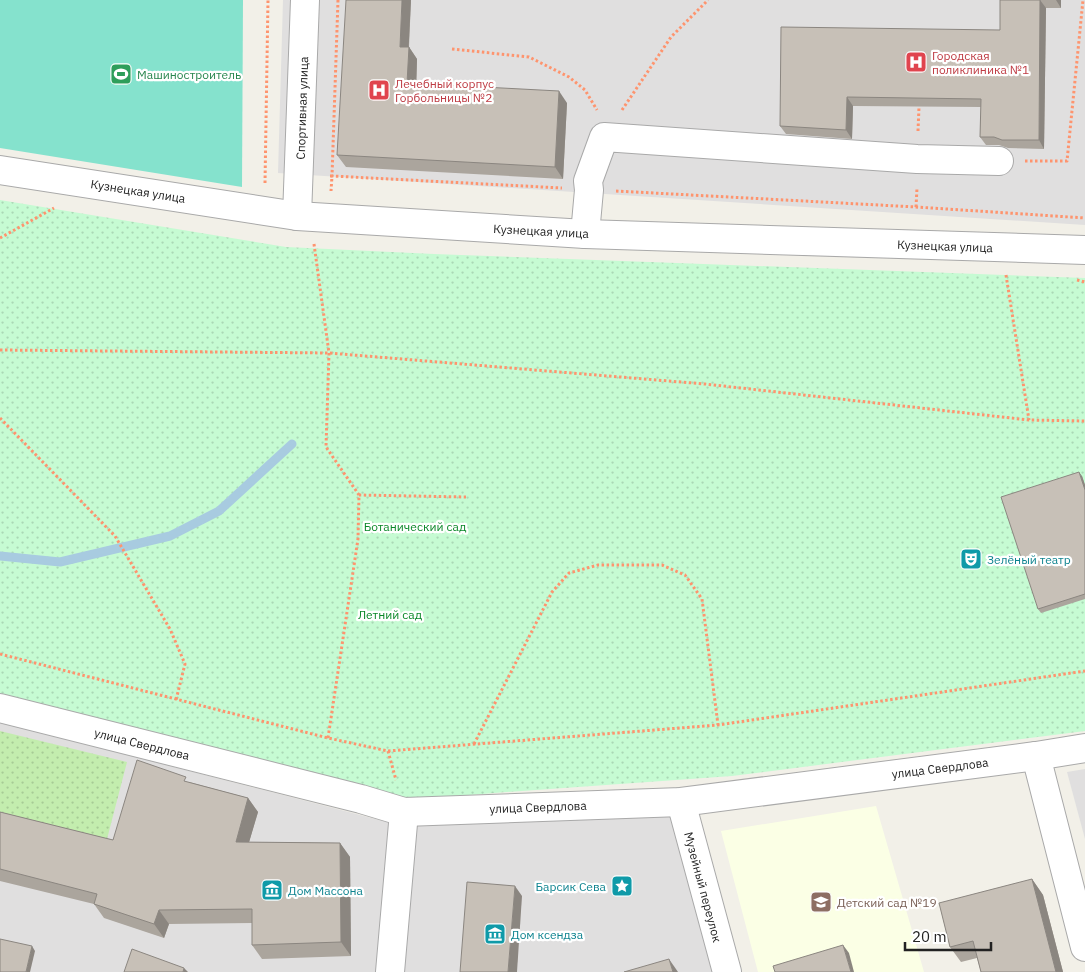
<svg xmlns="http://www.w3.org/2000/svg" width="1085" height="972" viewBox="0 0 1085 972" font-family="'IBM Plex Sans',sans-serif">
<defs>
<pattern id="grass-dots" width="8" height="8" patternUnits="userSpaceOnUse" patternTransform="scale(1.25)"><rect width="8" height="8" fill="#c3edae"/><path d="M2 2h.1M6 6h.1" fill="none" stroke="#a7cb95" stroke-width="1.8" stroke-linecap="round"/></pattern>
<pattern id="park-dots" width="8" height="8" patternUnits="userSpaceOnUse" patternTransform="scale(1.25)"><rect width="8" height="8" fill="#c6fbd3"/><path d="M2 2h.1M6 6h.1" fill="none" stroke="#aad7b5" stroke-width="1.8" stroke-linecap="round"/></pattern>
</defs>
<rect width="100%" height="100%" fill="#f2f0e8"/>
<!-- residential -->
<g fill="#e0dfdf">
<polygon points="283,0 1085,0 1085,225 278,173"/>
<polygon points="0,722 391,823 378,972 0,972"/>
<polygon points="1085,769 1085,839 1067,772"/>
<polygon points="672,813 716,972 399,972 413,825"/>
</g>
<!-- education -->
<polygon fill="#fbffe5" points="876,806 924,972 758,972 721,831"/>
<!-- grass -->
<polygon fill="url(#grass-dots)" points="0,731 127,762 107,839 0,813"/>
<!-- park -->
<polygon fill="url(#park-dots)" points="0,200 286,247 434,254 1085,278 1085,731 732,776 494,793 410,800 0,704"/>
<!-- pitch -->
<polygon fill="#85e2cd" points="0,0 243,0 242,187 0,148"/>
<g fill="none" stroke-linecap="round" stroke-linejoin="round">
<!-- stream -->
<polyline stroke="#a8cbe0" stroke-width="9" points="0,556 60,562 170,536 219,511 292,444"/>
<!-- minor casing -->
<g stroke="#a9a9a9" stroke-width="30">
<g id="minor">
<polyline points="0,170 297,216 585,234 1085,250"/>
<polyline points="297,216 305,0"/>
<polyline points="585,234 589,190 588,181 604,137 917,159 999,161"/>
<polyline points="0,708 361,799 404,812 681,802 1036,756 1085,748"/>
<polyline points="1036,756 1085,947"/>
<polyline points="681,802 727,972"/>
<polyline points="390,972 404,812"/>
</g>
</g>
<!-- path -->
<g stroke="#fe946e" stroke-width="3" stroke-dasharray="2.5 2.5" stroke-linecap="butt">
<polyline points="338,0 332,176 562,188"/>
<polyline points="452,49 529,57 569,77 585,90 597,110"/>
<polyline points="622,110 671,37 708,0"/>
<polyline points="918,131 919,107"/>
<polyline points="1025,161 1067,161 1083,0"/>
<polyline points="330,176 332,176 331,191"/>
<polyline points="265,183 268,0"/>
<polyline points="616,191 916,207 1085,218"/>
<polyline points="916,207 917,188"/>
<polyline points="0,238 54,208"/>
<polyline points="314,244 329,353 326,447 359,495"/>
<polyline points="1006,275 1029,420"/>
<polyline points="1077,280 1085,282"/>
<polyline points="0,350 329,353 705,384 1029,420 1085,421"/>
<polyline points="0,418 115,536 170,629 185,664 176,700"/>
<polyline points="0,654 328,738 388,751 718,725 1085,671"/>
<polyline points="328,738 358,539 359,495 466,497"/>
<polyline points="474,744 552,592 569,573 598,565 662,565 685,575 702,599 718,725"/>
<polyline points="388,751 396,780"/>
</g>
<!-- minor -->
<use href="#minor" stroke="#fff" stroke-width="28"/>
</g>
<!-- wall -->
<g fill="#aba59d">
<polygon points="411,0 409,47 417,59 416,84 567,103 563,179 346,167 337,155"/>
<polygon points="1000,0 1061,0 1061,8 1046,8 1044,149 1008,148 999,145 986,145 980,137 981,107 853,106 852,139 786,134 780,126 1000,30"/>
<polygon points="1082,476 1085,485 1085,599 1041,613 1038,609"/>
<polygon points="189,782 248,798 258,812 249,842 340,843 350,857 351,956 262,959 252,945 252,923 169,924 164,938 104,918 94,904 0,881 0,812 113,840"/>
<polygon points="1032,879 1043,895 1063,972 981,972 977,958 961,962 950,947"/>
</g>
<!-- shaded-wall -->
<g fill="#8b8680">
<polygon points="402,0 411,0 408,59 400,47"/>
<polygon points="1040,0 1046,8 1044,149 1039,140"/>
<polygon points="1056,0 1061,0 1061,8"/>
<polygon points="409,47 417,59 416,96 407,83"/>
<polygon points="559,91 567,103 563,179 555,167"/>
<polygon points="847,97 853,106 852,139 846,130"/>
<polygon points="1079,472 1082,476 1085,485 1085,490"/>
<polygon points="248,798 258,812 245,856 236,842"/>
<polygon points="340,843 350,857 351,956 341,942"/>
<polygon points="1032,879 1043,895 1063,972 1056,972"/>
<polygon points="515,886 522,896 517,972 508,972"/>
<polygon points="159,910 169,924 164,938 154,924"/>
<polygon points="843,945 849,953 854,972 851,972"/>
<polygon points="32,946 35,951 30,972 26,972"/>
<polygon points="669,959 678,972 673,972"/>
<polygon points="184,968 188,972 183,972"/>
</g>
<!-- building -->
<g fill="#c7c0b7" stroke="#8b8680">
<polygon points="346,0 402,0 400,47 409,47 407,83 559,91 555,167 337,155"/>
<polygon points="1000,0 1040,0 1039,140 1002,140 994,137 980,137 981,99 847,97 846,130 780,126 781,27 1000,30"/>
<polygon points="1079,472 1085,490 1085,594 1038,609 1001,497"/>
<polygon points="137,760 186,777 184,781 248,798 236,842 340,843 341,942 252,945 252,909 159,910 154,924 94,904 97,894 0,869 0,812 113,840"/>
<polygon points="1032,879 1056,972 981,972 973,941 950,947 939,903"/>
<polygon points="467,882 515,886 508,972 460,972"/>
<polygon points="0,939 32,946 26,972 0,972"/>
<polygon points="843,945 851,972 775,972 773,966"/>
<polygon points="132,949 184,968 183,972 124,972"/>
<polygon points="669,959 673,972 624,972"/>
</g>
<!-- icons -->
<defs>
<g id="hospital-square" transform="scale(1.125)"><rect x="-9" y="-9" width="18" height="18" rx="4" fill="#e0444e" stroke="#fff"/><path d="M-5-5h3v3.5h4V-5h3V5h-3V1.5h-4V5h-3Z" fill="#fff"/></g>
<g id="stadium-square" transform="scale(1.125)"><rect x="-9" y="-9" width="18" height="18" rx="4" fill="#2e9e5b" stroke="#fff"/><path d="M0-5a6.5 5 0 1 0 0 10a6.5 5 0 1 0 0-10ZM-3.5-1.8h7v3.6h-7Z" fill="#fff"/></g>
<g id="theatre-square" transform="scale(1.125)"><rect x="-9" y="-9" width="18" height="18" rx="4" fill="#0f9aa8" stroke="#fff"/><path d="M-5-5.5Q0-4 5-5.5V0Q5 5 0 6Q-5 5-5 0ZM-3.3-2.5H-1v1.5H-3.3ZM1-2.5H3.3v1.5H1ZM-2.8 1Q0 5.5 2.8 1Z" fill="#fff"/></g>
<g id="sight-square" transform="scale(1.125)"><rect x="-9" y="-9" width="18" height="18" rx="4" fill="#0f9aa8" stroke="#fff"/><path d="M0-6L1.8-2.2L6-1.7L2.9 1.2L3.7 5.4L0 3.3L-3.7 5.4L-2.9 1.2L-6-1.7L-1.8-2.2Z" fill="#fff"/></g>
<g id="museum-square" transform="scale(1.125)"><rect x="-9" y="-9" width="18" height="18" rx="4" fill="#0f9aa8" stroke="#fff"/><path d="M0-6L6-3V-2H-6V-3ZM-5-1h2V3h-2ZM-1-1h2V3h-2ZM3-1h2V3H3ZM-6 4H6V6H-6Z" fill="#fff"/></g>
<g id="school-square" transform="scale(1.125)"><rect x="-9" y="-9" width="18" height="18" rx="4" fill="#8d6e63" stroke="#fff"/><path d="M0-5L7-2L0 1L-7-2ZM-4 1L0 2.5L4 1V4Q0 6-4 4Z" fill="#fff"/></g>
</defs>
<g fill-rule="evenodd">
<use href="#hospital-square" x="916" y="62"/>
<use href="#stadium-square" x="121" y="74"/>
<use href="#hospital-square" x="379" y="90"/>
<use href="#theatre-square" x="971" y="559"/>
<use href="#sight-square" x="622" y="886"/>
<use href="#museum-square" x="272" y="890"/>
<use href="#school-square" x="821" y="902"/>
<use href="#museum-square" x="495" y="934"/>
</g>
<g text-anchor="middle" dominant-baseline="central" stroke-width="4.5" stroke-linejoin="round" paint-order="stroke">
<!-- health labels -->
<g font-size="12" fill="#be3a42" stroke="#fff" text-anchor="start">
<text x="932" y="55">Городская<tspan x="932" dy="14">поликлиника №1</tspan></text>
<text x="395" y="83">Лечебный корпус<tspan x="395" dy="14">Горбольницы №2</tspan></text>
</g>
<!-- leisure labels -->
<g font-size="12" fill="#27864d" stroke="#fff" text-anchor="start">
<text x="137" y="74">Машиностроитель</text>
</g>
<!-- street labels -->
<g font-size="12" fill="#222" stroke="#fff">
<text transform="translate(302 108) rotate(-88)">Спортивная улица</text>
<text transform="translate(138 191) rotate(9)">Кузнецкая улица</text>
<text transform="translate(541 231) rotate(3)">Кузнецкая улица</text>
<text transform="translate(945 246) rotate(2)">Кузнецкая улица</text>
<text transform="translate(142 744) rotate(14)">улица Свердлова</text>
<text transform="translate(940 768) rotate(-7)">улица Свердлова</text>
<text transform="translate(538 807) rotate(-2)">улица Свердлова</text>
<text transform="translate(703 887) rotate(75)">Музейный переулок</text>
</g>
<!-- park labels -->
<g font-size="12" fill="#098727" stroke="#fff">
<text x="415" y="526">Ботанический сад</text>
<text x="390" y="614">Летний сад</text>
</g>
<!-- culture labels -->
<g font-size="12" fill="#0d838f" stroke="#fff" text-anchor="start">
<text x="987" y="559">Зелёный театр</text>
<text x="606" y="886" text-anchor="end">Барсик Сева</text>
<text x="288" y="890">Дом Масcона</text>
<text x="511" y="934">Дом ксендза</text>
</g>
<!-- education labels -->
<g font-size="12" fill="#785e54" stroke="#fff" text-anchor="start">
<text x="837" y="902">Детский сад №19</text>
</g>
</g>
<!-- scale -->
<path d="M905 942v8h86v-8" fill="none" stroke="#222222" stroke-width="2.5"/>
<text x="912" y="942" font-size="15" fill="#222222" stroke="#ffffff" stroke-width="4" paint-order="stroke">20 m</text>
</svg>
